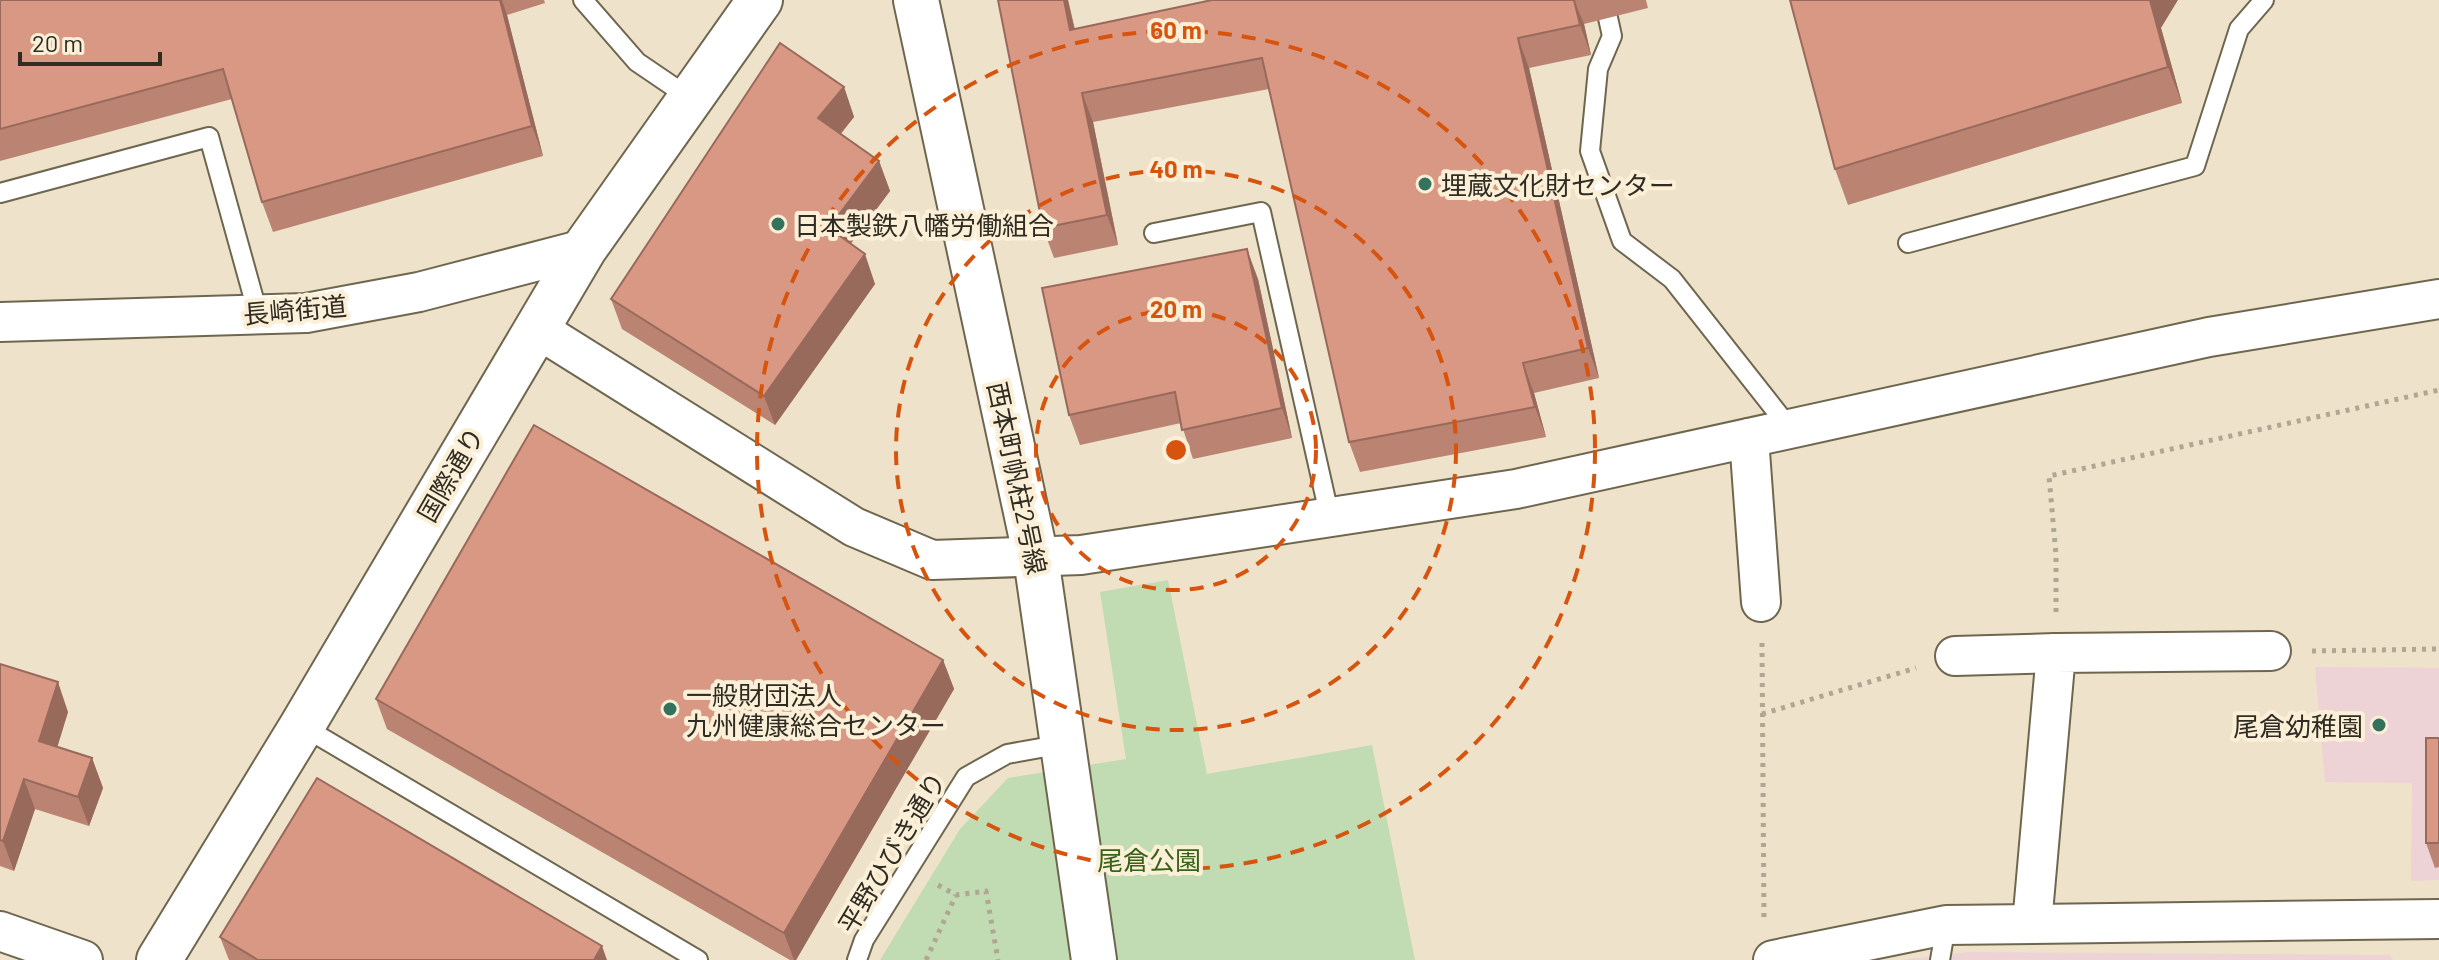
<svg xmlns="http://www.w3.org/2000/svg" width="2439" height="960" viewBox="0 0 2439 960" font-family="Barlow,'Noto Sans JP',sans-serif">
<rect width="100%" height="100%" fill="#eee3ca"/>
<!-- education -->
<g fill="#edd2d6">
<polygon points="2315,667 2439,668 2439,880 2411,881 2412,783 2325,782"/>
<polygon points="1970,952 2390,955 2393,960 1901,960"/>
</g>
<!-- green -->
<polygon fill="#c1dbb3" points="1168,580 1207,774 1372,745 1415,960 880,960 960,829 1008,778 1126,759 1100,592"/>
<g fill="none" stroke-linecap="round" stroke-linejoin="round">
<!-- service casing -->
<g stroke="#6f664f" stroke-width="22">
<g id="service">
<polyline points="583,0 637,62 690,98"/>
<polyline points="1604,0 1612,36 1598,69 1590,151 1622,241 1672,279 1791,430"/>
<polyline points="0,193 209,137 258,314"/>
<polyline points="1154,233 1261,212 1330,518"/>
<polyline points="1908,243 2195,166 2239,29 2264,0"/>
<polyline points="302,726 698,960"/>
<polyline points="857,960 864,940 966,777 1007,754 1063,744"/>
<polyline points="1940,960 1946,925"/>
</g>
</g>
<!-- minor casing -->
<g stroke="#6f664f" stroke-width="42">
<g id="minor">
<polyline points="0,322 306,313 419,292 584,249"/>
<polyline points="536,328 854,527 932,560 1081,555 1516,489 2209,337 2439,299"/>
<polyline points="1749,438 1761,602"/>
<polyline points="1955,656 2056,653"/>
<polyline points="2032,924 2056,653 2271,651"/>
<polyline points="0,931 83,960"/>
<polyline points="1773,960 1946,925 2439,919"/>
</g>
</g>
<!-- tertiary casing -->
<g stroke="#6f664f" stroke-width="48">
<g id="tertiary">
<polyline points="916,0 1036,558 1094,960"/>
<polyline points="159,960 302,726 584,249 760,0"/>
</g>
</g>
<!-- path -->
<g stroke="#afa793" stroke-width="5" stroke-dasharray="4 6" stroke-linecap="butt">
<polyline points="2056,612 2056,555 2049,476 2439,390"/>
<polyline points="1762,643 1764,921"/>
<polyline points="2312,651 2439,649"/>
<polyline points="1762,714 1916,668"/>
<polyline points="938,885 956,895 986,891 998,960"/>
<polyline points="926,960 956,895"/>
</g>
<!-- service -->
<use href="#service" stroke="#fff" stroke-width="18"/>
<!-- minor -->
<use href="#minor" stroke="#fff" stroke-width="38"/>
<!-- tertiary -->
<use href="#tertiary" stroke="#fff" stroke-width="44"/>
</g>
<!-- wall -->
<g fill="#bb8372">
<polygon points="0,0 544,0 545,3 507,15 543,156 273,232 262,202 232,99 0,161"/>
<polygon points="1068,0 1075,29 1212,0 1646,0 1648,8 1584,24 1591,55 1529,68 1599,378 1534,393 1546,437 1360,472 1349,442 1269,89 1093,122 1118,245 1054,258 1043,228"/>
<polygon points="2161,28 2182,103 1848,205 1835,169"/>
<polygon points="844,87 854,117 841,134 879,161 890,191 850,244 875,284 775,425 622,329 611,299"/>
<polygon points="1258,279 1292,438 1193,459 1181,423 1080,445 1069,415"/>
<polygon points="943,660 954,689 796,960 790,960 387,729 376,699"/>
<polygon points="0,664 68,712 57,747 92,758 103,788 89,826 35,809 14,871 0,866"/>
<polygon points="2439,738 2439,867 2435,868 2426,843"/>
<polygon points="220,937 607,960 229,960"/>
</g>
<!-- shaded-wall -->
<g fill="#986a5c">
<polygon points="500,0 502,0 507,15 543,156 532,126"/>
<polygon points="1064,0 1068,0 1081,60 1070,30"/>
<polygon points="1574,0 1584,24 1591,55 1580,25"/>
<polygon points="2150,0 2178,0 2161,28 2182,103 2168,67"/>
<polygon points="1518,38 1529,68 1599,378 1588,348"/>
<polygon points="844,87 854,117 829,147 818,118"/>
<polygon points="1082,93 1093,122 1118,245 1107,215"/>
<polygon points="879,161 890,191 840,258 829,228"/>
<polygon points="1247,249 1258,279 1292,438 1282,408"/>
<polygon points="865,254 875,284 775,425 764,396"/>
<polygon points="1523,363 1534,393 1546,437 1535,407"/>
<polygon points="943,660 954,689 796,960 794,960 784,933"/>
<polygon points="58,682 68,712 50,771 39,741"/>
<polygon points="92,758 103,788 89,826 78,797"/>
<polygon points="24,779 35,809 14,871 3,841"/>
<polygon points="602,946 607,960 594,960"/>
</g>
<!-- building -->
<g fill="#d99884" stroke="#986a5c" stroke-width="2">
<polygon points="0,0 500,0 532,126 262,202 223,69 0,129"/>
<polygon points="998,0 1064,0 1070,30 1212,0 1574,0 1580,25 1518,38 1588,348 1523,363 1535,407 1349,442 1262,58 1082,93 1107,215 1043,228"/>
<polygon points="1790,0 2150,0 2168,67 1835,169"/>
<polygon points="780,43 844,87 818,118 879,161 829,228 865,254 764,396 611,299"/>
<polygon points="1247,249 1282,408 1182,430 1175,392 1069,415 1042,288"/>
<polygon points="534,425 943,660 784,933 376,699"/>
<polygon points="0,664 58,682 39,741 92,758 78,797 24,779 3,841 0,840"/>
<rect x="2426" y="738" width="13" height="105"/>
<polygon points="317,778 602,946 594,960 258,960 220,937"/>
</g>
<!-- distance rings -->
<g fill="none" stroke="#d6540e" stroke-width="4" stroke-dasharray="14 10">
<circle cx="1176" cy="450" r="140"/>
<circle cx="1176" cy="450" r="280"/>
<circle cx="1176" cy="450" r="419"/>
</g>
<!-- markers -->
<g fill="#34725e" stroke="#fbf0d7" stroke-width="3">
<circle cx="1425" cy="184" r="8"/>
<circle cx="778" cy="224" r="8"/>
<circle cx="670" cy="709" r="8"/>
<circle cx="2379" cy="725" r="8"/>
</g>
<g text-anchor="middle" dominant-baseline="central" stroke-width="8" stroke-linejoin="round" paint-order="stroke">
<!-- poi labels -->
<g font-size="26" fill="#302c23" stroke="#fbf0d7" text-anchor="start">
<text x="1441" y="184">埋蔵文化財センター</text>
<text x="794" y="224">日本製鉄八幡労働組合</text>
<text x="686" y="694">一般財団法人<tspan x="686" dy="30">九州健康総合センター</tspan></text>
<text x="2363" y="725" text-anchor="end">尾倉幼稚園</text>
</g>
<!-- street labels -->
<g font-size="26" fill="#302c23" stroke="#fbf0d7">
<text transform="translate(295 309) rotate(-5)">長崎街道</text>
<text transform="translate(450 474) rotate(-60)">国際通り</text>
<text transform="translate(1018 478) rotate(78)">西本町帆柱2号線</text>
<text transform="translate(891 852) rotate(-59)">平野ひびき通り</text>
</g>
<!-- park labels -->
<g font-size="26" fill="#376217" stroke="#fbf0d7">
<text x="1149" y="859">尾倉公園</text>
</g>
</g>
<circle cx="1176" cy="450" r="12" fill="#d6540e" stroke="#fbf0d7" stroke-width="4"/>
<g font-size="24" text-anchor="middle" font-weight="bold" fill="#d6540e" stroke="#fbf0d7" stroke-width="8" stroke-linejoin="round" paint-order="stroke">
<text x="1176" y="39">60 m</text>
<text x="1176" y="178">40 m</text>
<text x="1176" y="318">20 m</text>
</g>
<!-- scale -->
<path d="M20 52v12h140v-12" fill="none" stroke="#302c23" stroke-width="4"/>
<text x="32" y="52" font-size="24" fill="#302c23" stroke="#fbf0d7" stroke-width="6" paint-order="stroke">20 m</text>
</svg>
